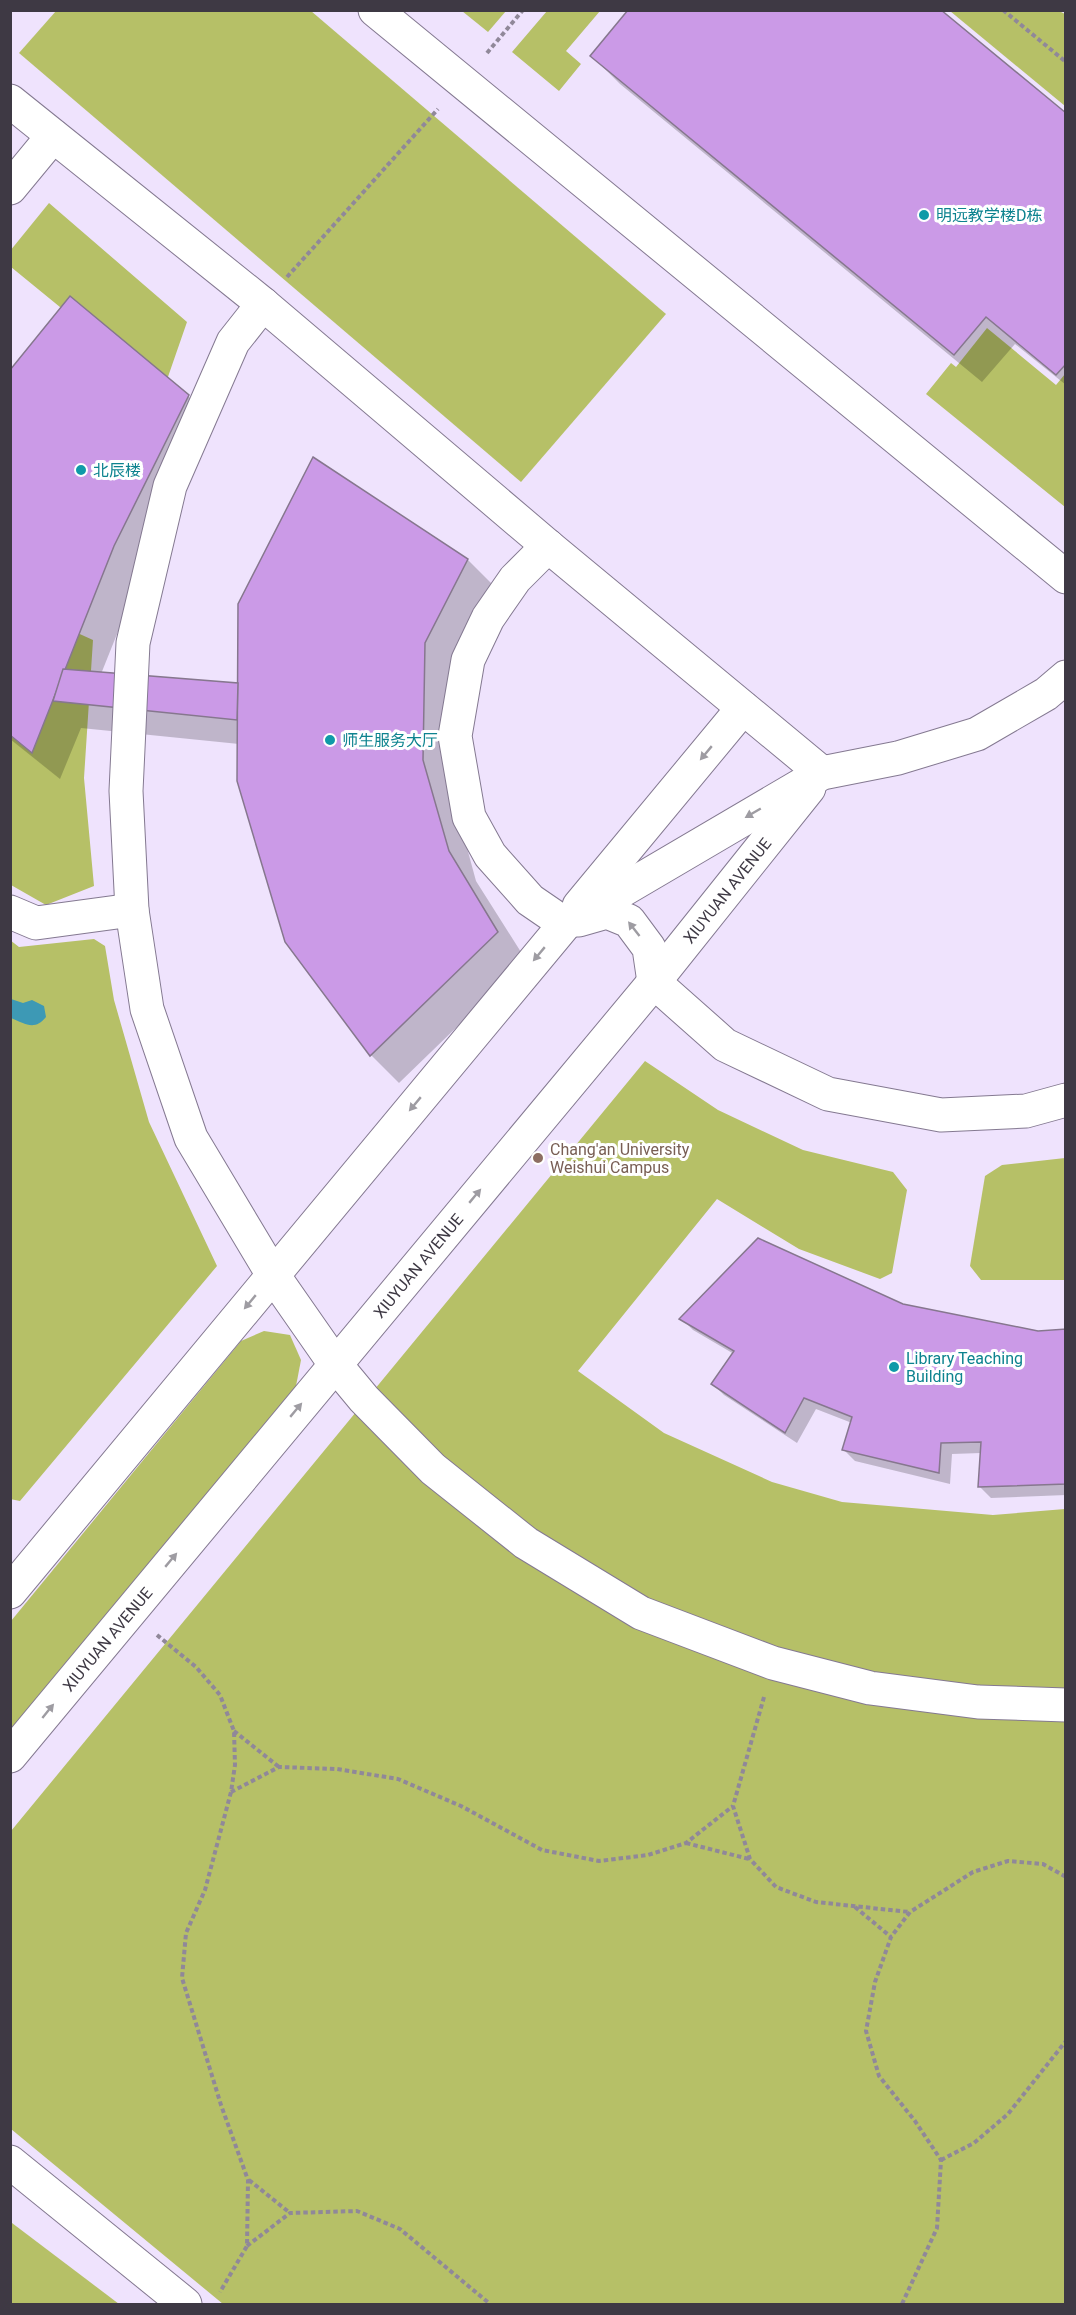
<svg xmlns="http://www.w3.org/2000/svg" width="1076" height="2315" viewBox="0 0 1076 2315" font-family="Roboto,'Noto Sans SC',sans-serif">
<rect width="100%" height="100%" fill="#efe3fd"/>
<!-- green -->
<g fill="#b6c067">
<polygon points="56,11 311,11 666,314 521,482 19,53"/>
<polygon points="462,11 506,10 506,11 488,32"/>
<polygon points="547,11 600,11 566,51 581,64 559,91 512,52"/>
<polygon points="1059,11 1065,14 1065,106 950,11"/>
<polygon points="49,203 187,322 153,420 104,343 11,267 10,251"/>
<polygon points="987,328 1056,385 1065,374 1065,507 926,394 951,363 956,367"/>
<polygon points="31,612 93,640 84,778 94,886 46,905 11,885 11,680"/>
<polygon points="94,939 105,946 114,1000 149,1122 217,1266 20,1501 10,1499 10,940 19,947"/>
<polygon points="645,1061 718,1110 803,1150 893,1172 907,1190 892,1273 880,1279 799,1249 717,1199 578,1371 664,1433 772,1482 842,1502 993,1515 1065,1509 1065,2304 223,2304 11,2129 11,1831"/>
<polygon points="1065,1158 1065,1280 981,1280 970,1266 985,1176 1002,1165"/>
<polygon points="264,1331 290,1335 301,1360 296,1386 11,1731 11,1621 241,1341"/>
<polygon points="12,2223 119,2304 11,2304"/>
</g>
<!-- water -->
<path fill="#3d99b5" d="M11,999L23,1003L32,1000L44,1006L46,1017C35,1031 25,1024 11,1018Z"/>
<!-- shadow -->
<g fill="#0003">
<polygon points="592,56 1066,115 1066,385 1015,344 982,382 620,84"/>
<polygon points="10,372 188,396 216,424 141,574 101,674 239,684 314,459 468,560 496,588 451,789 476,881 526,960 399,1083 371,1055 239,744 81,728 60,779 10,739"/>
<polygon points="902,1305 1038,1333 1066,1330 1066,1495 991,1498 979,1486 981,1453 952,1454 950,1484 855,1461 844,1450 852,1423 816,1409 797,1443 724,1395 713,1384 734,1354 693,1330 682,1319"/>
</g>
<!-- building -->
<g fill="#cb9ae7" stroke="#86778e" stroke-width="1.5">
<polygon points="628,10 941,10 1066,113 1066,364 1056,375 986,317 954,355 590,56"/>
<polygon points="70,296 189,395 114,546 32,753 10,735 10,370"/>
<polygon points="313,457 468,559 425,643 423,760 449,851 498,932 370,1056 285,942 237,781 238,604"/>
<polygon points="63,669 238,683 237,720 53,701"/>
<polygon points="758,1238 903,1304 1038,1331 1066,1329 1066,1484 978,1487 981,1442 941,1443 939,1473 842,1450 852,1417 804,1398 785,1433 711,1384 734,1351 679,1319"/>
</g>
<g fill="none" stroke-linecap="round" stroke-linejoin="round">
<!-- minor casing -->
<g stroke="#847991" stroke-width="35">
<g id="minor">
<polyline points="375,10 1066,577"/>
<polyline points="10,101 263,304 548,546 822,773"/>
<polyline points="10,188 53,136"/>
<polyline points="263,304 233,342 170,486 133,643 126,791 132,910 147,1009 191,1138 273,1275 335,1364 364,1399 433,1469 526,1543 641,1613 773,1663 870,1688 978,1702 1066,1705"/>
<polyline points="548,546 515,579 488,618 468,660 455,736 469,817 490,855 530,900 565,924"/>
<polyline points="579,906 743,708"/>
<polyline points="10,912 36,923 132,910"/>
<polyline points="579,920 607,912 629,921 649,948 654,982 725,1045 828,1094 941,1115 1026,1111 1066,1100"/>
<polyline points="10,1592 565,924 822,773 898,758 977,734 1046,694 1066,677"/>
<path id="s1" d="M10,1756L654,982L809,788"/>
<polyline points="10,2162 185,2304"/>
</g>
</g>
<!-- path -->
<g stroke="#908899" stroke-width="4" stroke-dasharray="4.5 3" stroke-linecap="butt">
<polyline points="1003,10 1066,62"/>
<polyline points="487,53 523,10"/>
<polyline points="287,277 438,109"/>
<polyline points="157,1635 196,1667 220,1695 234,1731 235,1765 231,1792 205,1890 186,1933 182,1978 221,2105 248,2180 247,2246 220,2292"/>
<polyline points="764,1697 733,1806 750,1859 776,1887 816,1902 909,1912"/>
<polyline points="234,1731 279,1767"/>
<polyline points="231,1792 279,1767 337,1769 398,1779 461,1806 542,1850 599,1861 648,1855 686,1843 733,1806"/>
<polyline points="686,1843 749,1859"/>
<polyline points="855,1907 891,1937"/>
<polyline points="941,2160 974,2143 1008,2114 1066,2041"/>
<polyline points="249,2180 290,2213"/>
<polyline points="247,2246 290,2213 357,2211 400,2229 490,2304"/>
<polyline points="902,2304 937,2228 941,2160 915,2121 879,2076 866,2031 875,1982 891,1937 910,1912 973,1872 1008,1861 1043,1864 1066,1877"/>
</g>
<!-- minor -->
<use href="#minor" stroke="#fff" stroke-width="33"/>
</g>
<!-- one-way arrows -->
<defs><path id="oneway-solid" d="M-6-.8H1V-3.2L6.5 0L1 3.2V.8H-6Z" transform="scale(1.5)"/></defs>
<g fill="#9e9ca2">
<use href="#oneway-solid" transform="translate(706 753) rotate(130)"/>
<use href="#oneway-solid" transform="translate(753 813) rotate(150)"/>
<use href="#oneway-solid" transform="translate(634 929) rotate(-128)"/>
<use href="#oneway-solid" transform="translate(539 954) rotate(130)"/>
<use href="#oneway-solid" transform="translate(415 1104) rotate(130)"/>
<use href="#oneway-solid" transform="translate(475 1196) rotate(-50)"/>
<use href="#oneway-solid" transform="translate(250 1302) rotate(130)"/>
<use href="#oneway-solid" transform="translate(296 1410) rotate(-50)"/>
<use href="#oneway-solid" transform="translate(171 1560) rotate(-50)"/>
<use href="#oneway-solid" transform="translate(48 1711) rotate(-51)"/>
</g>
<!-- markers -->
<g fill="#0f9aa8" stroke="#fff" stroke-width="2">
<circle cx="924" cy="215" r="6"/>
<circle cx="81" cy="470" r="6"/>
<circle cx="330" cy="740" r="6"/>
<circle cx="894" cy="1367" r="6"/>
</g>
<circle fill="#8d6e63" stroke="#fff" stroke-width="2" cx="538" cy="1158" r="6"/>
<g text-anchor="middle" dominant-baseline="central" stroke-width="6" stroke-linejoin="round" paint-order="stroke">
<!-- culture labels -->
<g font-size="16" fill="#0d838f" stroke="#fff" text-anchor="start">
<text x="936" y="215">明远教学楼D栋</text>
<text x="93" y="470">北辰楼</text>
<text x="342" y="740">师生服务大厅</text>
<text x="906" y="1358">Library Teaching<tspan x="906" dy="18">Building</tspan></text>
</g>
<!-- street labels -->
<g font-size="16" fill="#3e3944" stroke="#fff">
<text stroke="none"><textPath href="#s1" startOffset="1124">XIUYUAN AVENUE</textPath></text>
<text stroke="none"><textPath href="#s1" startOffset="638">XIUYUAN AVENUE</textPath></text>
<text stroke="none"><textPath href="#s1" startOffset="152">XIUYUAN AVENUE</textPath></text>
</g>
<!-- education labels -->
<g font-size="16" fill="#785e54" stroke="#fff" text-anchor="start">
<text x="550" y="1149">Chang'an University<tspan x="550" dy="18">Weishui Campus</tspan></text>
</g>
</g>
<!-- border -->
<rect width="1076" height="2315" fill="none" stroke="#3e3944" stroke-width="24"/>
</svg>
